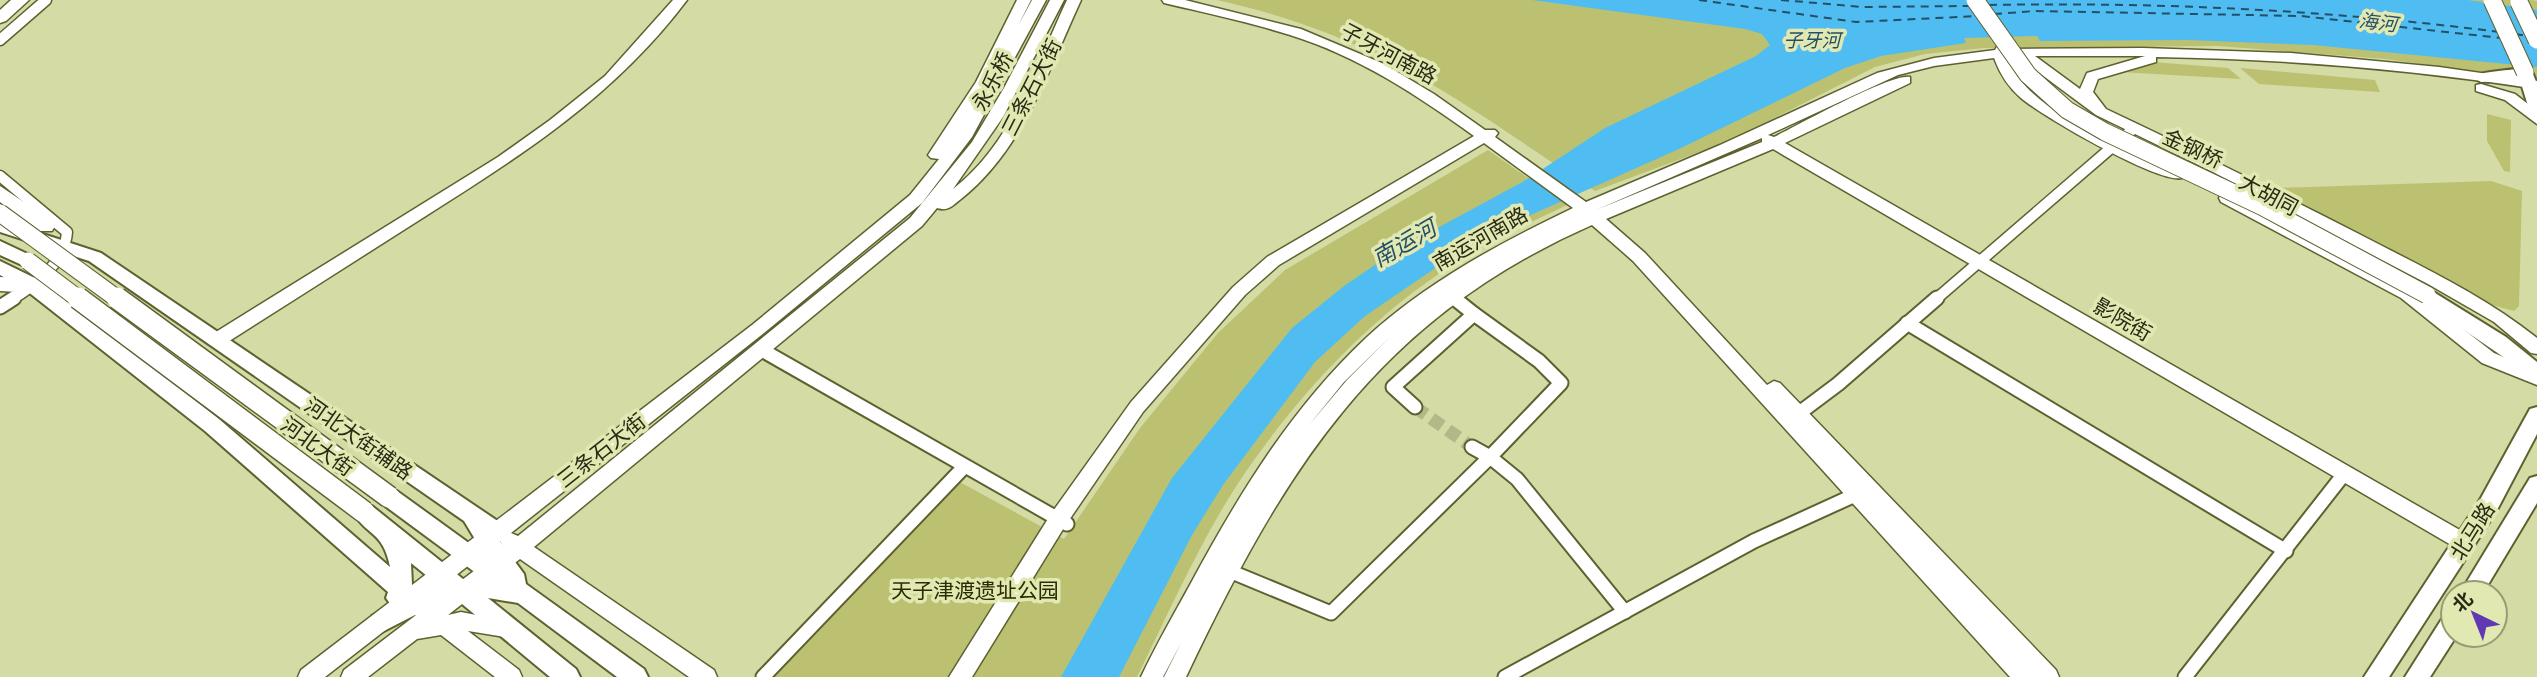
<svg xmlns="http://www.w3.org/2000/svg" width="2537" height="677" viewBox="0 0 2537 677" font-family="Mulish,'Noto Sans SC',sans-serif">
<rect width="100%" height="100%" fill="#d5dba5"/>
<!-- green -->
<g fill="#bbc171">
<path d="M1217,0H2532L2537,1V80L2385,59L2218,46L1985,48L1925,54L1875,67L1729,141L1595,191C1523,144 1451,90 1373,53C1323,29 1271,12 1217,0Z"/>
<polygon points="2153,62 2228,68 2241,79 2120,72"/>
<polygon points="2240,68 2375,80 2380,92 2259,84"/>
<polygon points="2487,114 2511,120 2510,172 2504,171 2487,141"/>
<path d="M1488,150L1567,205C1538,219 1508,232 1481,248C1387,300 1308,382 1247,470C1203,534 1171,608 1137,677H768L958,481L1064,539L1140,428L1218,333L1285,270Z"/>
<polygon points="2491,181 2522,191 2519,306 2514,311 2492,305 2275,188"/>
</g>
<!-- water -->
<polygon fill="#4fbdf1" points="1532,0 2468,0 2537,10 2537,67 2313,45 2188,40 2040,41 2037,36 1964,38 1966,43 1881,56 1845,68 1679,149 1508,225 1437,267 1365,316 1315,362 1223,485 1192,535 1119,677 1061,677 1172,478 1292,328 1344,286 1397,250 1526,180 1605,128 1756,56 1770,45 1762,34 1745,29"/>
<g fill="none" stroke-linecap="round" stroke-linejoin="round">
<!-- ferry -->
<g stroke="#235067" stroke-width="2" stroke-dasharray="8 6" stroke-linecap="butt">
<polyline points="1699,0 1856,22 1978,16"/>
<polyline points="1781,0 1863,7 1969,6"/>
<path d="M1989,5C2160,2 2329,10 2499,32"/>
<polyline points="1994,14 2035,11 2301,16 2501,38"/>
<polyline points="2515,34 2527,36"/>
</g>
<!-- street-tunnel -->
<polyline stroke="#b2b888" stroke-width="13" stroke-dasharray="13 7" stroke-linecap="butt" points="1415,407 1472,447"/>
<!-- street-far1 casing -->
<g stroke="#5e612f" stroke-width="13">
<g id="street-far1">
<polyline points="0,40 46,0"/>
<path d="M0,176L67,232C65,262 36,285 11,300"/>
<polyline points="1451,296 1456,300"/>
<polyline points="1935,300 2133,129"/>
</g>
</g>
<!-- street casing -->
<g stroke="#5e612f" stroke-width="17">
<g id="street">
<polyline points="0,307 14,298"/>
<polyline points="1474,314 1539,361 1561,383 1490,457 1517,479 1625,612"/>
<polyline points="1907,323 2286,551"/>
<polyline points="760,349 1067,524"/>
<polyline points="1415,407 1393,387 1474,314 1454,298"/>
<polyline points="1794,417 1838,384 1937,298"/>
<polyline points="1227,570 1331,613 1490,457 1472,447"/>
<polyline points="763,677 964,467"/>
<polyline points="1505,677 1754,541 1855,495"/>
<polyline points="2185,677 2344,474"/>
</g>
</g>
<!-- secondary casing -->
<g stroke="#5e612f" stroke-width="3">
<g id="secondary">
<path d="M673,0H687C614,97 522,155 421,219C355,261 289,303 223,345H211L208,340L211,335L498,157L550,120L605,76Z"/>
<path d="M1017,0H1031L1018,26L1032,0H1046L972,137L922,203L764,333L511,533L518,536L910,218L972,142L1004,88L1050,0H1064L1003,117L953,189C1012,144 1037,64 1067,0H1081C1049,69 1023,150 961,199C953,205 948,212 937,208L922,226L534,547L714,670L717,677H689L520,559L448,615L461,612L512,622L515,628L512,634L505,637L468,631L519,670L522,677H495L441,635L417,639L368,677H341L344,670L504,548L500,541L325,677H298L301,670L752,325L910,195L939,159L931,158L928,155L976,82Z"/>
<path d="M1162,0H1185L1301,29L1384,64L1434,94L1485,130H1495L1498,133L1495,137L1586,202L1720,145L1877,73L1934,58L1995,50L1999,43H2009V49L2143,48L2291,53L2439,67L2537,81V89C2411,69 2284,59 2156,57V62L2098,79L2093,92L2106,109C2191,149 2275,191 2359,234C2420,266 2483,295 2537,338V354L2531,353L2494,322L2428,284L2213,172L2096,115L2018,57L2007,58C2031,116 2128,148 2182,170L2185,174L2182,178C2159,184 2042,116 2021,98C2008,87 2000,74 1994,58L1934,66L1898,75L1768,135L1774,137C1797,126 1891,73 1910,77V83L1785,143L2472,537L2475,543L2472,549L2465,551L2458,549L1773,149L1606,219L1645,253L1767,385L1774,381L1780,383L2056,670L2059,677H2010L1633,261L1592,225C1376,320 1283,472 1186,677H1164L1181,643L1163,677H1141C1156,645 1174,614 1191,583C1239,494 1292,407 1367,337C1427,282 1500,243 1573,208L1484,143L1279,265L1245,295L1143,412L1065,526L972,677H949L1051,514L1131,402L1233,287L1267,257L1474,136C1417,95 1358,56 1290,35C1249,22 1206,13 1164,3ZM2035,56H2145L2087,73L2080,89ZM1762,138V142L1596,210ZM1390,337L1347,380L1309,425L1344,382Z"/>
<polygon points="2481,84 2515,94 2537,111 2537,124 2505,100 2476,91 2476,85"/>
<polygon points="2227,193 2413,290 2494,353 2537,371 2537,385 2482,363 2401,298 2221,202 2219,198 2221,194"/>
</g>
</g>
<!-- primary casing -->
<g stroke="#5e612f" stroke-width="4">
<g id="primary">
<path d="M2525,67L2531,69L2537,84V114L2529,109L2520,80L2481,82L2473,77C2480,71 2512,71 2525,67Z"/>
<path d="M0,220L101,253L505,526L508,532L505,538L499,540L524,574L526,584L644,669L648,677H617L518,603L488,598L576,669L580,677H550L456,599L435,605L443,616L440,623L432,626L415,615L380,633L372,630L369,623L372,616L391,605L386,598L388,592L205,431L27,291L0,275V261L41,281L219,419L390,567C383,530 366,536 353,512L356,506L364,503L372,506L463,579H484L381,503L378,497L381,491L389,488L397,491L484,554L464,521L89,261L0,232ZM411,563L438,585L419,592L412,585Z"/>
<polygon points="0,241 34,257 37,261 34,265 22,265 0,255"/>
<polygon points="2427,288 2506,337 2537,362 2537,380 2420,300 2418,295"/>
<polygon points="2537,407 2537,434 2497,510 2389,677 2364,677 2481,498 2530,409"/>
<polygon points="2537,476 2537,503 2483,593 2460,593 2530,478"/>
<polygon points="2453,611 2453,635 2457,635 2430,677 2405,677 2445,614"/>
</g>
</g>
<!-- highway casing -->
<g stroke="#5e612f" stroke-width="3">
<g id="highway">
<polygon points="11,0 29,0 6,21 0,23 0,10"/>
<polygon points="0,186 52,221 55,226 52,231 38,231 0,202"/>
<polygon points="0,277 34,279 44,286 34,293 0,291"/>
</g>
</g>
<!-- street-far1 -->
<use href="#street-far1" stroke="#fff" stroke-width="10"/>
<!-- street -->
<use href="#street" stroke="#fff" stroke-width="13"/>
<!-- secondary -->
<use href="#secondary" fill="#fff" fill-rule="evenodd"/>
<!-- primary -->
<use href="#primary" fill="#fff" fill-rule="evenodd"/>
<!-- highway -->
<use href="#highway" fill="#fff" fill-rule="evenodd"/>
<!-- primary-bridge-far1 casing -->
<g stroke="#5e612f" stroke-width="19" stroke-linecap="butt">
<g id="primary-bridge-far1">
<polyline points="1975,0 2028,75 2067,110 2105,132 2261,206 2427,295"/>
<polyline points="2492,0 2525,72"/>
<polyline points="2519,2 2537,40"/>
<polyline points="0,213 119,300"/>
<polyline points="28,261 80,300"/>
</g>
</g>
<!-- primary-bridge casing -->
<g stroke="#5e612f" stroke-width="24" stroke-linecap="butt">
<g id="primary-bridge">
<polyline points="78,298 364,512"/>
<polyline points="117,298 389,497"/>
</g>
</g>
<!-- primary-bridge-far1 -->
<use href="#primary-bridge-far1" stroke="#fff" stroke-width="17"/>
<!-- primary-bridge -->
<use href="#primary-bridge" stroke="#fff" stroke-width="21"/>
</g>
<g text-anchor="middle" dominant-baseline="central" stroke-width="7" stroke-linejoin="round" paint-order="stroke">
<!-- far-water labels -->
<g font-size="19" font-style="italic" fill="#235067" stroke="#e2e8b1">
<text transform="translate(2378 22) rotate(7)">海河</text>
<text x="1812" y="40">子牙河</text>
</g>
<!-- street labels -->
<g font-size="21" fill="#282a15" stroke="#e2e8b1">
<text transform="translate(1389 53) rotate(28)">子牙河南路</text>
<text transform="translate(992 81) rotate(-62)">永乐桥</text>
<text transform="translate(1031 87) rotate(-63)">三条石大街</text>
<text transform="translate(2193 148) rotate(25)">金钢桥</text>
<text transform="translate(2269 194) rotate(28)">大胡同</text>
<text transform="translate(1480 238) rotate(-30)">南运河南路</text>
<text transform="translate(2123 319) rotate(30)">影院街</text>
<text transform="translate(359 438) rotate(35)">河北大街辅路</text>
<text transform="translate(318 446) rotate(36)">河北大街</text>
<text transform="translate(601 450) rotate(-38)">三条石大街</text>
<text transform="translate(2472 531) rotate(-58)">北马路</text>
</g>
<!-- park labels -->
<g font-size="21" fill="#2a2c01" stroke="#e2e8b1">
<text x="975" y="590">天子津渡遗址公园</text>
</g>
<!-- water labels -->
<g font-size="23" font-style="italic" fill="#235067" stroke="#e2e8b1">
<text transform="translate(1404 243) rotate(-30)">南运河</text>
</g>
</g>
<!-- north arrow -->
<g transform="translate(2474 614) rotate(317)"><circle r="33" fill="#e2e8b1" stroke="#989c73" stroke-width="2"/>
<path d="M0-5L12 26L0 18L-12 26Z" fill="#5f39b1"/>
<text y="-10" font-size="19" font-weight="bold" text-anchor="middle" fill="#282a15">北</text>
</g>
</svg>
